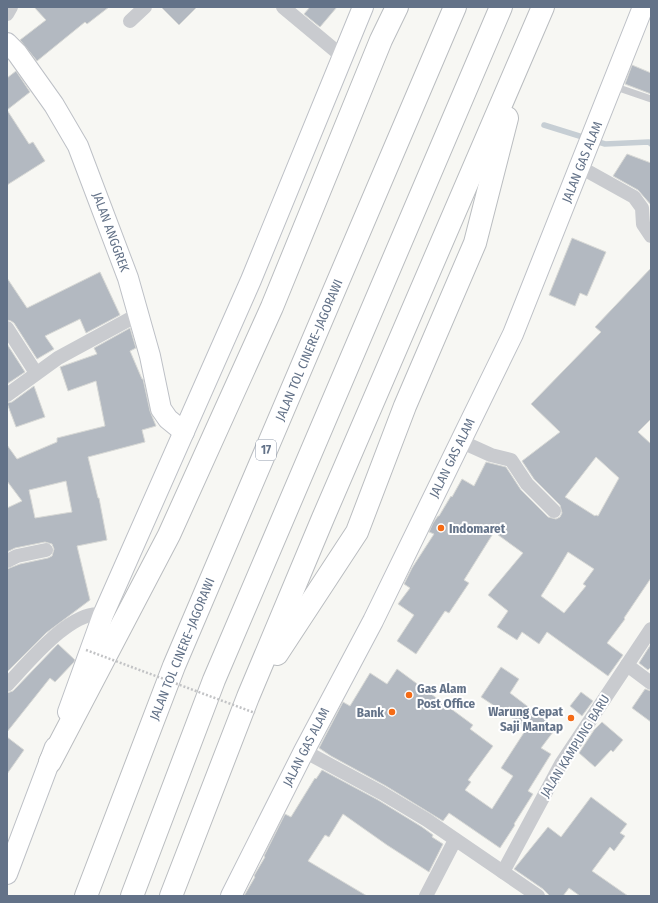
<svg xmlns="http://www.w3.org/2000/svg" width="658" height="903" font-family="'Fira Sans Condensed',sans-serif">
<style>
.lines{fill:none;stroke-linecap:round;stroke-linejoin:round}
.stream{stroke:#c6ced4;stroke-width:5.5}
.building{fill:#b3b9c1;stroke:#d8d9d6;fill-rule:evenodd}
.secondary-casing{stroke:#bdc0c6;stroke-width:22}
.highway-casing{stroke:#babdc0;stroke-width:24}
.lane{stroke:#c9cbcf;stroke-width:7}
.street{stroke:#c9cbcf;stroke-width:14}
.secondary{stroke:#fff;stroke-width:20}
.highway{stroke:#fff;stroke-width:22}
.path-bridge{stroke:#c2c3c5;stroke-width:2.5;stroke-dasharray:2 2;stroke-linecap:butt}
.poi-dot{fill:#f56b15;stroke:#fff;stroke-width:1.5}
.labels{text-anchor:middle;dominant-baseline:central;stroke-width:4;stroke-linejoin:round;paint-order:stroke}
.shield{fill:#fff;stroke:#929cac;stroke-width:1}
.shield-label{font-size:12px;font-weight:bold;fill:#637288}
.street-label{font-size:13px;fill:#637288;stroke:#fff}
.poi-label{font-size:13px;font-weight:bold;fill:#637288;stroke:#fff;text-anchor:start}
</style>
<rect width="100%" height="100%" fill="#f7f7f3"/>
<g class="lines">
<polyline class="stream" points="544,125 605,144 649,142 651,144"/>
</g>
<g class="building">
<polygon points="34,7 109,7 87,24 85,22 37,61 20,40 46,20"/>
<polygon points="161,7 197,7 179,25"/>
<polygon points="310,7 337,7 320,27 304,14"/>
<polygon points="632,65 651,73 651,94 625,84"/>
<polygon points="16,71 30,92 7,110 7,78"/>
<polygon points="7,110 29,144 33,142 45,161 7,185"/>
<polygon points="627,154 651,163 651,205 638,190 613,176"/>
<polygon points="572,238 606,252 587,296 580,293 575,306 549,295"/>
<path d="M 651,268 L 651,419 L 638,432 L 651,444 L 651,578 L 624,618 L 625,619 L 607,643 L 623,655 L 608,676 L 547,632 L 539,644 L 522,632 L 517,640 L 497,627 L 508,611 L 488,595 L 523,553 L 494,532 L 464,580 L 469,583 L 449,613 L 445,611 L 416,654 L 397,641 L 414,615 L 398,604 L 410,588 L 404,584 L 412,568 L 434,534 L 429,532 L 433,523 L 438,516 L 439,516 L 451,496 L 452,497 L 462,479 L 474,486 L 486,462 L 506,467 L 521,490 L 548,517 L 556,519 L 560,517 L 562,513 L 560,505 L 534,479 L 522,461 L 560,432 L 531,404 L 601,332 L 595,327 ZM 596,457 L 619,478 L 598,516 L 596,515 L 595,516 L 565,497 ZM 568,552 L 594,569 L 583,584 L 586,586 L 564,613 L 541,596 L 553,577 Z"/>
<polygon points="100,272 120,315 86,333 80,319 45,336 54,349 37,359 14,323 11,321 7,320 7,278 27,308"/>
<path d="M 130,328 L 136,348 L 130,351 L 142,379 L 143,379 L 150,411 L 156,426 L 142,430 L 145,442 L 88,457 L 98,498 L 99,498 L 107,540 L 77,546 L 90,600 L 46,633 L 7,672 L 7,569 L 20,564 L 48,558 L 52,556 L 54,549 L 52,544 L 45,542 L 15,548 L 7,552 L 7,508 L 22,501 L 7,481 L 7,445 L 17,459 L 57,442 L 57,438 L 105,426 L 96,381 L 68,391 L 60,367 L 97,354 L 94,348 ZM 66,481 L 72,512 L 35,518 L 29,490 Z"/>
<polygon points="7,344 25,372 7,384"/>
<polygon points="34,386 45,417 16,427 7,403 12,402"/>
<polygon points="58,644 75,660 74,662 55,682 50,678 7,732 7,693 13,691"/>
<polygon points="651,644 651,667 648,670 639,663"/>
<polygon points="501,667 519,679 510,693 556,728 541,748 551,754 528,791 533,794 514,824 515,825 500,848 449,813 443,821 386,786 331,756 319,748 343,702 350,706 370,673 387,684 397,669 473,725 470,729 493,746 468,780 471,782 465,790 492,809 513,776 501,768 525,731 513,722 514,719 481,697"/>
<polygon points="645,689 651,691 651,722 632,708"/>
<polygon points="581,692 593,701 582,716 570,706"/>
<polygon points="602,722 623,740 613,752 611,750 595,767 579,753 594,730"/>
<polygon points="7,737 24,750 7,774"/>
<polygon points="322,770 378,800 422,827 433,835 432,837 443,844 429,872 387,845 343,814 329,837 325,835 308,861 367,896 244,896 255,877 254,876 255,874 265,857 264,856 285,814 291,817 315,778 316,779"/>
<polygon points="591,797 627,824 620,833 625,836 614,851 610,847 592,871 628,896 580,896 569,888 563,896 550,896 543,889 514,869 548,827 561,837"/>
</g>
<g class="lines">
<defs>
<g id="secondary">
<polyline points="7,43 17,53 54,105 78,146 128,278 150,356 161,409 168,419 184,432"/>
<polyline points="68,712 103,615 251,280 363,7"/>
<polyline points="7,874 55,747"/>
<polyline points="231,896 304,751 373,621 513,334 643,7"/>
</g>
<g id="highway">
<polyline points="277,654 357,532 405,406 475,243 507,118"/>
<polyline points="50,762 169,535 272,307 381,40 397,7"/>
<polyline points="86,896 174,666 455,7"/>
<polyline points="132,896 214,680 501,7"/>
<polyline points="171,896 248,697 323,518 543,7"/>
</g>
</defs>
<use href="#secondary" class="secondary-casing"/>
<use href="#highway" class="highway-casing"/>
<polyline class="lane" points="613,86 651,99"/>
<g class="street">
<polyline points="283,7 343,57"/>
<polyline points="7,14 11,7"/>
<polyline points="130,21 145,7"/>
<polyline points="580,167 634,197 642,208 643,224 651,236"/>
<polyline points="7,328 36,373"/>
<polyline points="7,395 58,358 139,314"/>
<polyline points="460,441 491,455 511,460 527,484 554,511"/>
<polyline points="7,561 17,556 46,550"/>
<polyline points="627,665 651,683"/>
<path d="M 7,685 C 27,664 73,607 103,615"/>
<polyline points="304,751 382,793 427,820 503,872"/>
<polyline points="426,896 455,840"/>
<polyline points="538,896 503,872 561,764 651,629"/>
</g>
<use href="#secondary" class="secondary"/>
<use href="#highway" class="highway"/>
<polyline class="path-bridge" points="86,650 255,713"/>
</g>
<g class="poi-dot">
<circle cx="441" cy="528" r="4"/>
<circle cx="409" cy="695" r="4"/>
<circle cx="392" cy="712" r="4"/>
<circle cx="571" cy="718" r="4"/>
</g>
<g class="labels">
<rect class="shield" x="256" y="440" width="20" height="20" rx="3"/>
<g class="shield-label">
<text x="266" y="450">17</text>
</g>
<g class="street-label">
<text transform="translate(582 162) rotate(-68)">JALAN GAS ALAM</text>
<text transform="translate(111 232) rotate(70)">JALAN ANGGREK</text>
<text transform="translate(309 350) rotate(-67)">JALAN TOL CINERE–JAGORAWI</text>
<text transform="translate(452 458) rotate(-64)">JALAN GAS ALAM</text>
<text transform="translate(182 649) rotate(-68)">JALAN TOL CINERE–JAGORAWI</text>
<text transform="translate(575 746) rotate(-58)">JALAN KAMPUNG BARU</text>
<text transform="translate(306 747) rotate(-63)">JALAN GAS ALAM</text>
</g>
<g class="poi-label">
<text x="449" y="528">Indomaret</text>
<text x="417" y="688">Gas Alam<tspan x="417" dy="15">Post Office</tspan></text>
<text x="563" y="711" text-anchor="end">Warung Cepat<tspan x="563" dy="15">Saji Mantap</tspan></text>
<text x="384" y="712" text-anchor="end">Bank</text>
</g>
</g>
<rect width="658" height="903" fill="none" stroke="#637288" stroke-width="16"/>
</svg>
